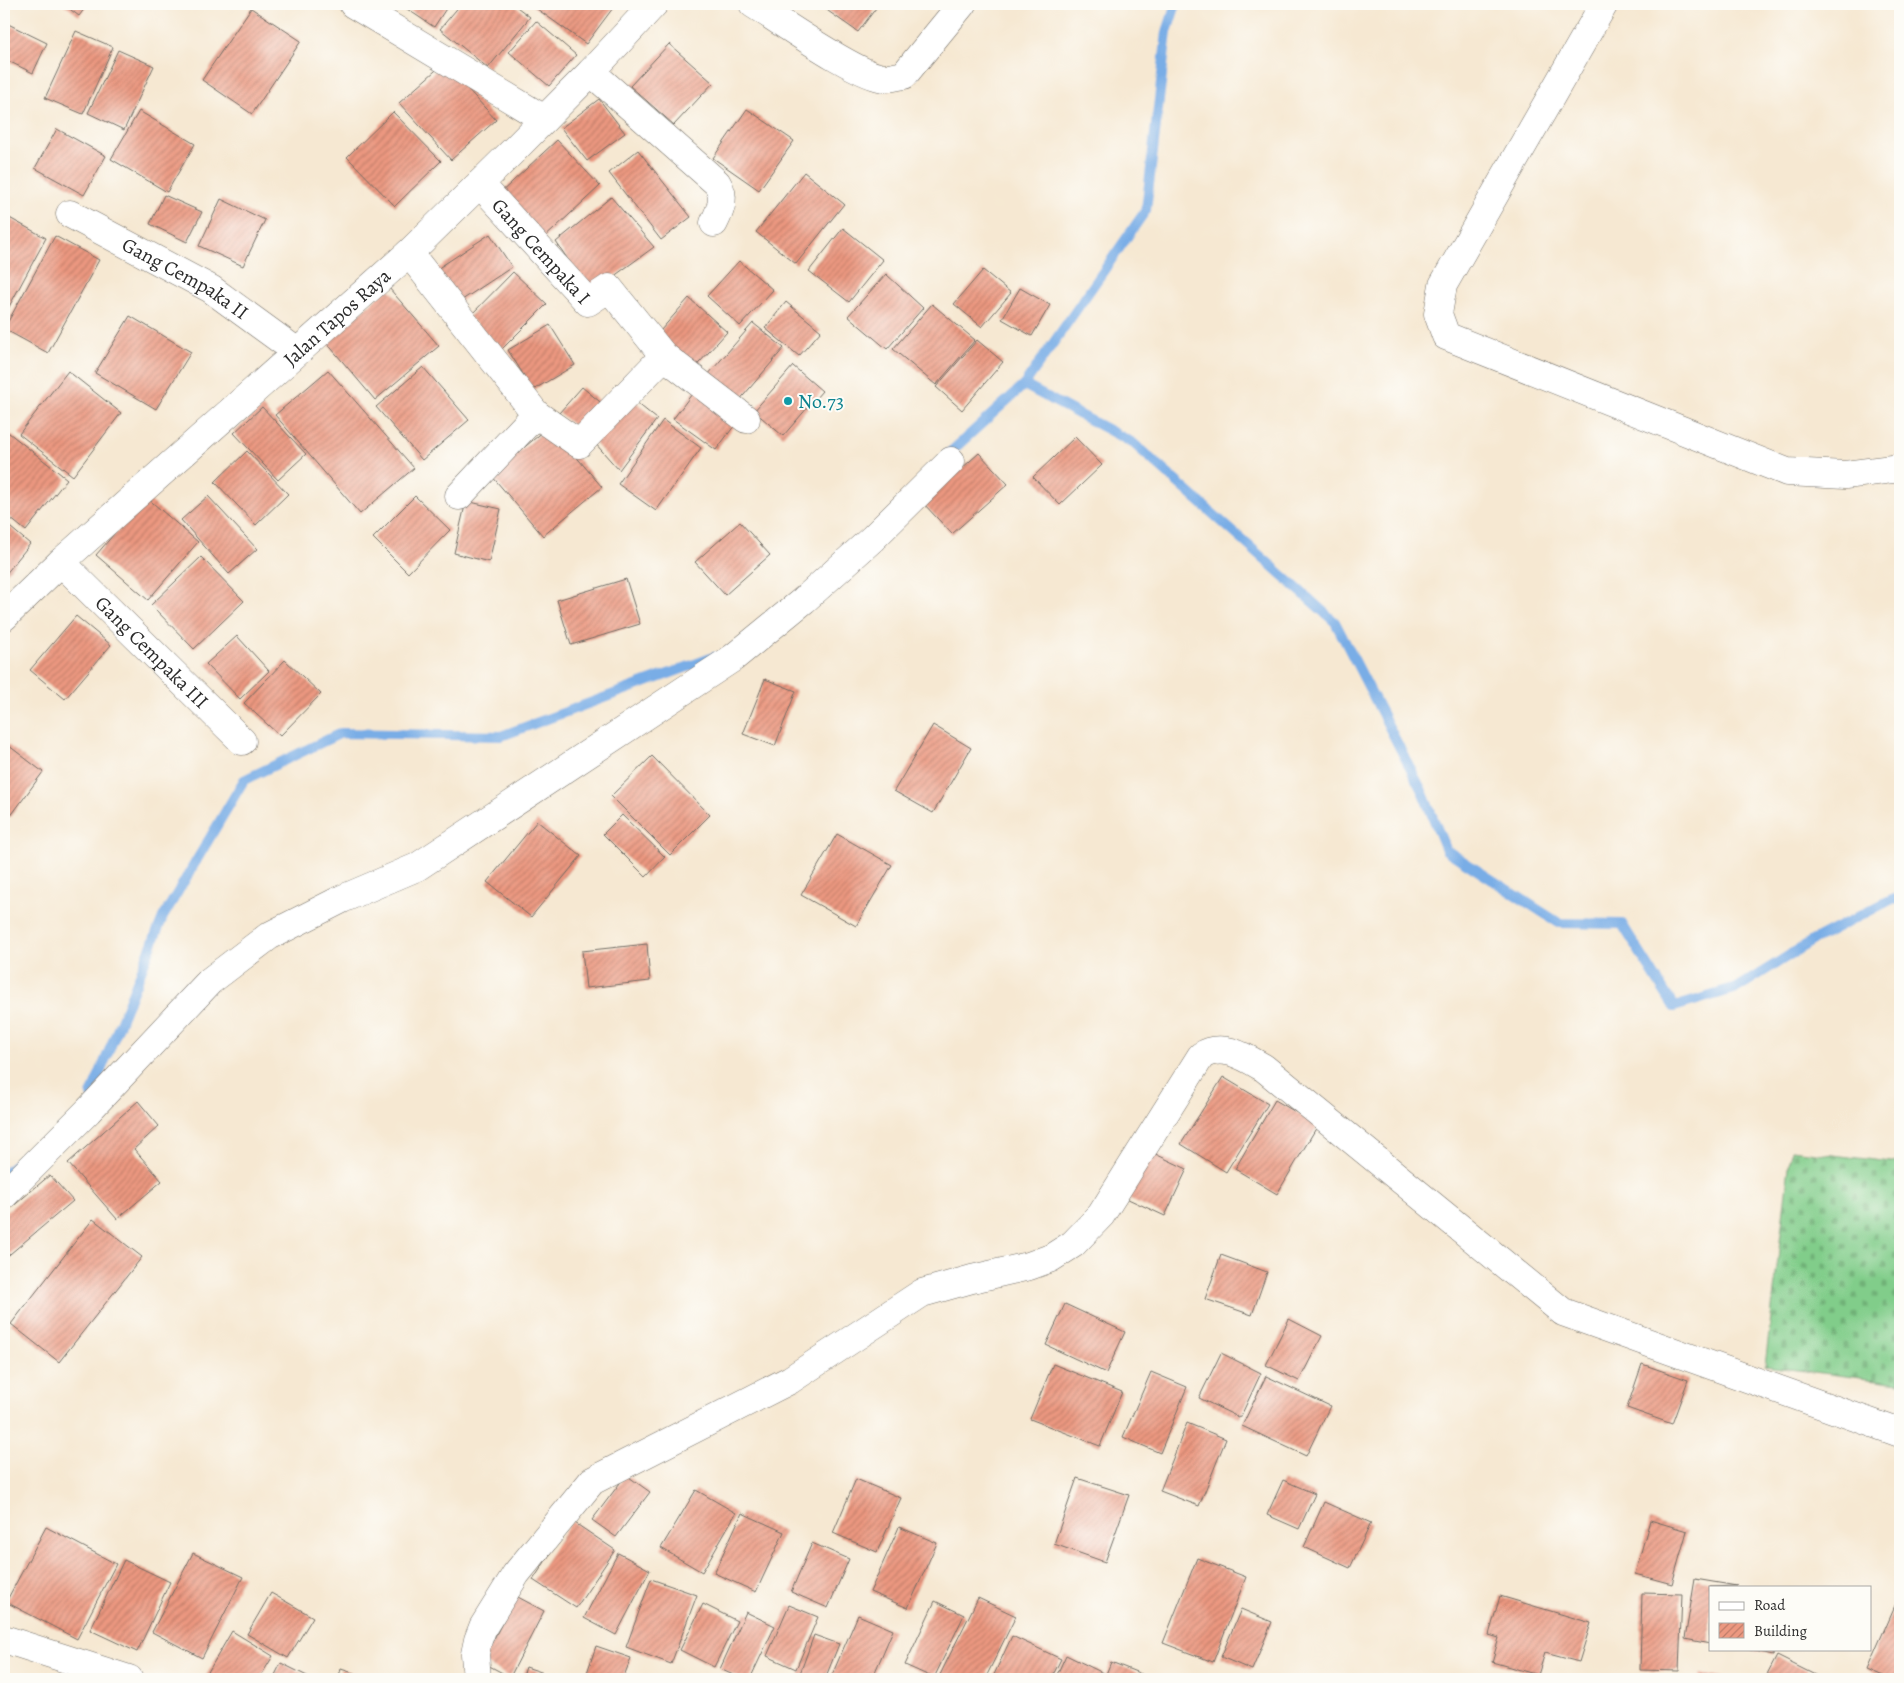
<svg xmlns="http://www.w3.org/2000/svg" width="1904" height="1683" font-family="Alegreya,serif">
<style>
.cemetery{fill:url(#cemetery-stones);stroke:#567c5a}
.lines{fill:none;stroke-linecap:round;stroke-linejoin:round}
.stream{stroke:#79ade6;stroke-width:10}
.building{fill:url(#building-hatch)}
.minor-casing{stroke:#726d65;stroke-width:29}
.major-casing{stroke:#726d65;stroke-width:29}
.minor{stroke:#fff;stroke-width:28}
.major{stroke:#fff;stroke-width:28}
.culture-dot{fill:#0f9aa8;stroke:#fdfcf7;stroke-width:2}
.labels{text-anchor:middle;dominant-baseline:central;stroke-width:4;stroke-linejoin:round;paint-order:stroke}
.street-label{font-size:20px;fill:#2b2b2b;stroke:#fdfcf7}
.culture-label{font-size:20px;fill:#0d838f;stroke:#fdfcf7;text-anchor:start}
</style>
<defs>
<pattern id="cemetery-stones" width="16" height="16" patternUnits="userSpaceOnUse" patternTransform="scale(1.25)"><rect width="16" height="16" fill="#81cd8a"/><path d="M2 7V4a2 2 0 0 1 4 0v3zM10 15v-3a2 2 0 0 1 4 0v3z" fill="#70b077"/></pattern>
<pattern id="building-hatch" width="6" height="6" patternUnits="userSpaceOnUse" patternTransform="scale(1.25)"><rect width="6" height="6" fill="#ec9880"/><path d="M-1 1l2-2M0 6l6-6M5 7l2-2" fill="none" stroke="#bf7c69"/></pattern>
</defs>
<rect width="100%" height="100%" fill="#fdfcf7"/>
<filter id="ink" filterUnits="userSpaceOnUse"><feTurbulence type="fractalNoise" baseFrequency=".02" numOctaves="2"/><feDisplacementMap in="SourceGraphic" scale="10" xChannelSelector="R" yChannelSelector="G"/><feConvolveMatrix kernelMatrix="1 2 1 2 8 2 1 2 1" color-interpolation-filters="sRGB"/></filter>
<filter id="wash" filterUnits="userSpaceOnUse"><feTurbulence type="fractalNoise" baseFrequency=".0096" numOctaves="4" result="noise"/><feDisplacementMap in="SourceGraphic" scale="20" xChannelSelector="R" yChannelSelector="G"/><feGaussianBlur stdDeviation="1.12" result="paint"/><feColorMatrix in="noise" values="0 0 0 0 0 0 0 0 0 0 0 0 0 0 0 0 0 1.4 0 .05"/><feComposite in="paint" operator="in"/></filter>
<g filter="url(#wash)">
<rect width="100%" height="100%" fill="#f6e8d2"/>
<polygon class="cemetery" points="1791,1150 1900,1163 1900,1383 1765,1366"/>
<g class="lines">
<g class="stream">
<polyline points="1024,385 1133,443 1335,622 1423,793 1446,850 1559,923 1622,924 1674,1007 1737,988 1812,941 1892,899 1900,900"/>
<polyline points="945,457 1024,385 1146,210 1167,32 1176,4"/>
<polyline points="91,1095 163,917 244,780 341,733 501,736 714,657"/>
<polyline points="4,1175 25,1155"/>
</g>
</g>
<g id="blocks">
<g class="building">
<polygon points="63,4 88,4 79,16"/>
<polygon points="402,4 449,4 434,27 401,5"/>
<polygon points="461,4 513,4 530,17 488,68 440,29"/>
<polygon points="530,4 616,4 586,44"/>
<polygon points="818,4 879,4 858,32"/>
<polygon points="251,8 301,41 252,114 202,80"/>
<polygon points="536,21 576,55 549,86 509,52"/>
<polygon points="4,22 47,43 33,73 4,59"/>
<polygon points="76,31 113,47 83,114 45,98"/>
<polygon points="669,44 713,83 674,125 630,86"/>
<polygon points="118,50 154,66 124,130 88,113"/>
<polygon points="444,63 496,120 451,160 399,103"/>
<polygon points="599,99 625,133 587,161 561,128"/>
<polygon points="747,109 794,141 759,190 713,158"/>
<polygon points="139,111 195,144 167,192 111,159"/>
<polygon points="393,112 441,161 395,206 347,157"/>
<polygon points="57,129 106,156 84,195 35,168"/>
<polygon points="557,140 600,186 540,242 497,196"/>
<polygon points="638,150 691,217 661,240 609,173"/>
<polygon points="804,172 844,204 796,264 756,232"/>
<polygon points="164,195 202,212 187,242 150,224"/>
<polygon points="611,197 654,247 591,293 556,242"/>
<polygon points="221,199 265,220 243,266 199,246"/>
<polygon points="4,215 46,238 4,316"/>
<polygon points="843,228 883,260 849,302 809,271"/>
<polygon points="490,234 512,267 456,304 434,271"/>
<polygon points="55,236 99,260 48,353 4,329"/>
<polygon points="739,261 773,290 740,326 707,296"/>
<polygon points="983,270 1011,293 982,327 954,304"/>
<polygon points="513,272 547,304 502,349 469,317"/>
<polygon points="886,274 923,308 887,349 848,316"/>
<polygon points="389,288 439,346 375,400 326,342"/>
<polygon points="1020,288 1050,305 1032,336 1002,319"/>
<polygon points="689,298 727,332 691,372 653,339"/>
<polygon points="786,302 821,331 799,356 765,328"/>
<polygon points="932,304 975,340 936,385 893,349"/>
<polygon points="130,316 191,352 156,409 95,373"/>
<polygon points="753,323 784,348 738,402 707,376"/>
<polygon points="550,325 575,365 533,390 508,350"/>
<polygon points="977,340 1003,362 962,410 936,387"/>
<polygon points="793,366 822,391 783,436 754,411"/>
<polygon points="423,367 469,420 422,460 376,407"/>
<polygon points="328,370 414,468 360,514 275,415"/>
<polygon points="68,371 121,413 73,476 19,434"/>
<polygon points="698,386 741,417 716,450 673,419"/>
<polygon points="582,387 605,406 583,434 559,413"/>
<polygon points="631,398 657,419 619,470 594,442"/>
<polygon points="262,407 306,454 278,480 234,433"/>
<polygon points="663,420 701,448 656,511 618,484"/>
<polygon points="550,426 602,487 543,536 491,475"/>
<polygon points="4,429 67,479 26,531 4,513"/>
<polygon points="1075,437 1102,465 1060,505 1033,477"/>
<polygon points="247,451 288,494 256,525 215,482"/>
<polygon points="979,453 1008,484 952,534 923,503"/>
<polygon points="208,496 257,549 229,574 181,520"/>
<polygon points="415,496 450,530 408,573 373,538"/>
<polygon points="146,497 198,542 148,600 96,555"/>
<polygon points="466,501 501,509 489,562 454,553"/>
<polygon points="4,522 30,544 5,575 4,574"/>
<polygon points="740,522 770,555 725,595 695,562"/>
<polygon points="201,557 244,601 194,649 151,605"/>
<polygon points="626,579 640,624 571,645 557,600"/>
<polygon points="76,616 111,645 65,699 30,670"/>
<polygon points="237,636 269,671 240,699 206,664"/>
<polygon points="285,660 321,694 280,736 244,703"/>
<polygon points="765,679 796,691 775,746 743,734"/>
<polygon points="933,725 971,748 933,813 894,791"/>
<polygon points="4,742 43,772 10,817 4,813"/>
<polygon points="652,756 710,815 670,855 611,796"/>
<polygon points="622,815 665,857 646,877 603,834"/>
<polygon points="537,821 581,856 531,917 487,882"/>
<polygon points="837,834 892,865 856,926 801,895"/>
<polygon points="647,944 650,981 586,988 582,951"/>
<polygon points="1223,1077 1268,1104 1226,1172 1181,1144"/>
<polygon points="1275,1100 1318,1125 1277,1194 1235,1169"/>
<polygon points="138,1101 159,1126 134,1149 162,1181 117,1219 68,1163"/>
<polygon points="1149,1151 1187,1169 1165,1216 1126,1198"/>
<polygon points="50,1175 73,1201 4,1259 4,1214"/>
<polygon points="93,1219 142,1257 59,1362 11,1324"/>
<polygon points="1221,1255 1267,1272 1252,1315 1205,1299"/>
<polygon points="1065,1304 1125,1332 1106,1373 1046,1345"/>
<polygon points="1289,1319 1322,1336 1299,1381 1266,1365"/>
<polygon points="1221,1353 1261,1373 1240,1418 1199,1398"/>
<polygon points="1053,1364 1122,1392 1100,1446 1030,1419"/>
<polygon points="1642,1364 1688,1380 1672,1424 1627,1408"/>
<polygon points="1151,1372 1187,1387 1160,1453 1123,1437"/>
<polygon points="1266,1376 1330,1406 1306,1456 1242,1426"/>
<polygon points="1187,1423 1226,1439 1199,1506 1160,1491"/>
<polygon points="626,1475 650,1492 616,1537 592,1520"/>
<polygon points="1077,1478 1129,1495 1105,1562 1054,1544"/>
<polygon points="856,1479 901,1498 877,1552 833,1533"/>
<polygon points="1283,1480 1315,1494 1299,1529 1267,1515"/>
<polygon points="696,1490 736,1513 702,1572 661,1548"/>
<polygon points="1324,1502 1371,1523 1350,1568 1304,1547"/>
<polygon points="742,1513 784,1532 756,1592 714,1573"/>
<polygon points="1650,1520 1687,1531 1672,1584 1635,1574"/>
<polygon points="572,1521 615,1550 576,1608 533,1580"/>
<polygon points="46,1527 116,1564 77,1639 6,1602"/>
<polygon points="899,1527 937,1543 908,1608 870,1592"/>
<polygon points="812,1543 849,1559 828,1608 791,1592"/>
<polygon points="193,1553 243,1577 202,1658 152,1632"/>
<polygon points="618,1553 650,1570 616,1635 584,1618"/>
<polygon points="1197,1558 1246,1577 1213,1662 1163,1643"/>
<polygon points="124,1560 170,1582 137,1652 90,1630"/>
<polygon points="651,1579 697,1595 671,1664 626,1647"/>
<polygon points="1695,1579 1737,1586 1710,1587 1710,1644 1685,1639"/>
<polygon points="271,1593 313,1617 288,1658 247,1634"/>
<polygon points="1642,1593 1682,1594 1679,1671 1640,1670"/>
<polygon points="516,1596 544,1611 510,1677 482,1662"/>
<polygon points="1500,1596 1591,1623 1579,1662 1545,1653 1538,1675 1492,1662 1499,1638 1489,1635"/>
<polygon points="978,1598 1016,1616 985,1679 938,1679"/>
<polygon points="935,1601 964,1615 934,1678 905,1665"/>
<polygon points="1897,1601 1900,1603 1900,1679 1890,1679 1867,1669"/>
<polygon points="703,1604 737,1621 714,1667 680,1650"/>
<polygon points="789,1605 818,1617 796,1669 767,1656"/>
<polygon points="1241,1609 1272,1622 1252,1670 1221,1657"/>
<polygon points="746,1612 775,1626 750,1679 742,1679 720,1669"/>
<polygon points="858,1615 893,1630 872,1679 842,1679 832,1675"/>
<polygon points="232,1631 273,1656 259,1679 204,1679"/>
<polygon points="814,1635 839,1644 825,1679 798,1679"/>
<polygon points="1012,1636 1061,1659 1051,1679 992,1679"/>
<polygon points="596,1646 631,1658 623,1679 585,1679"/>
<polygon points="1747,1649 1774,1649 1773,1655"/>
<polygon points="1066,1655 1103,1673 1100,1679 1055,1679"/>
<polygon points="1777,1656 1823,1679 1765,1679"/>
<polygon points="1111,1662 1144,1675 1143,1679 1104,1679"/>
<polygon points="281,1663 313,1679 273,1679"/>
<polygon points="526,1667 562,1679 522,1679"/>
<polygon points="341,1669 372,1679 338,1679"/>
<polygon points="1701,1673 1727,1678 1727,1679 1700,1679"/>
</g>
</g>
</g>
<g filter="url(#ink)">
<use href="#blocks" fill-opacity="0" stroke="#726d65" stroke-width="1"/>
<g class="lines">
<defs>
<g id="minor">
<polyline points="353,4 544,119"/>
<path d="M 753,4 C 779,20 859,77 885,78 C 891,78 898,76 904,75 L 962,4"/>
<polyline points="1604,4 1443,285 1438,314 1446,336 1787,472 1845,475 1900,468"/>
<path d="M 591,72 L 717,183 C 726,197 721,209 714,223"/>
<path id="s1" d="M 480,184 L 588,302 L 609,288 L 664,356 L 746,419"/>
<path id="s2" d="M 70,214 L 211,289 L 296,351"/>
<polyline points="409,253 536,414 459,496"/>
<polyline points="536,414 579,444 664,356"/>
<path id="s3" d="M 61,562 L 242,741"/>
<polyline points="4,1195 88,1111 210,981 269,936 342,899 417,867 733,658 804,600 872,539 951,461"/>
<polyline points="4,1639 129,1679"/>
<path d="M 477,1679 L 475,1654 L 478,1640 L 483,1627 L 516,1574 L 592,1481 L 790,1380 L 922,1293 L 972,1279 L 1029,1266 L 1051,1258 L 1073,1244 L 1101,1215 L 1201,1056 C 1222,1042 1245,1057 1264,1068 L 1563,1312 L 1900,1433"/>
</g>
<g id="major">
<path id="s4" d="M 4,617 L 61,562 L 409,253 L 514,150 L 591,72 L 654,4"/>
</g>
</defs>
<use href="#minor" class="minor-casing"/>
<use href="#major" class="major-casing"/>
<use href="#minor" class="minor"/>
<use href="#major" class="major"/>
</g>
</g>
<circle class="culture-dot" cx="788" cy="401" r="5"/>
<g class="labels">
<g class="street-label">
<text stroke="none"><textPath href="#s1" startOffset="91">Gang Cempaka I</textPath></text>
<text stroke="none"><textPath href="#s2" startOffset="132">Gang Cempaka II</textPath></text>
<text stroke="none"><textPath href="#s4" startOffset="448">Jalan Tapos Raya</textPath></text>
<text stroke="none"><textPath href="#s3" startOffset="128">Gang Cempaka III</textPath></text>
</g>
<g class="culture-label">
<text x="798" y="401">No.73</text>
</g>
</g>
<rect width="1904" height="1683" fill="none" stroke="#fdfcf7" stroke-width="20"/>
<rect x="1709" y="1586" width="162" height="65" fill="#fdfcf7" stroke="#a9a8a5"/>
<rect x="1719" y="1602" width="25" height="8" fill="#ffffff" stroke="#a9a8a5"/>
<text x="1754" y="1610" font-size="15" fill="#2b2b2b">Road</text>
<rect x="1719" y="1623" width="25" height="15" fill="url(#building-hatch)" stroke="#a9a8a5"/>
<text x="1754" y="1636" font-size="15" fill="#2b2b2b">Building</text>
</svg>
